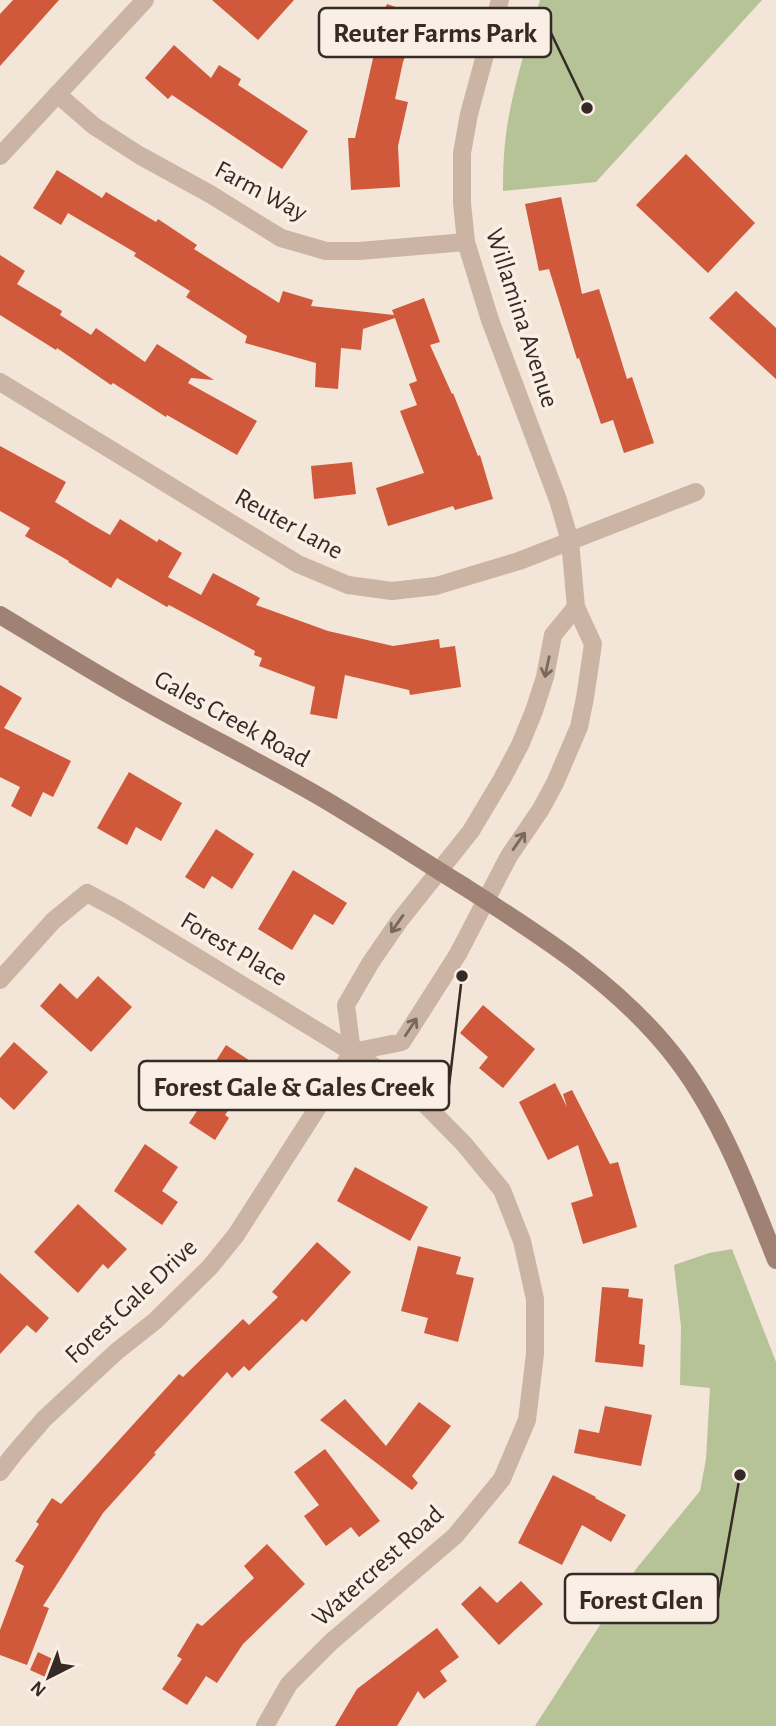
<svg xmlns="http://www.w3.org/2000/svg" width="776" height="1726" font-family="'Alegreya Sans',sans-serif">
<style>
.green{fill:#b5c397}
.building{fill:#cf593a}
.lines{fill:none;stroke-linecap:round;stroke-linejoin:round}
.minor{stroke:#cbb4a3;stroke-width:18}
.secondary{stroke:#9f8274;stroke-width:18}
.oneway{stroke:#79685e}
.labels{text-anchor:middle;dominant-baseline:central;stroke-width:7;stroke-linejoin:round;paint-order:stroke}
.street-label{font-size:26px;fill:#362a26;stroke:#faefe4}
.leader{fill:none;stroke:#362a26;stroke-width:2.5}
.callout-dot{fill:#362a26;stroke:#faefe4;stroke-width:2.5}
.callout{fill:#faefe4;stroke:#362a26;stroke-width:2.5}
.callout-label{font-size:28px;text-anchor:middle;font-weight:bold;fill:#362a26}
</style>
<rect width="100%" height="100%" fill="#f3e5d8"/>
<g class="green">
<path d="M 540,0 L 762,0 L 596,182 L 503,191 C 503,167 504,144 508,121 C 515,80 528,40 540,0 Z"/>
<polygon points="732,1249 776,1362 776,1726 535,1726 636,1569 700,1491 706,1459 710,1388 680,1385 681,1326 674,1265 709,1253"/>
</g>
<g class="building">
<polygon points="13,0 59,0 0,66 0,14"/>
<polygon points="212,0 294,0 258,40"/>
<polygon points="387,4 427,18 418,44 411,41 403,62 395,99 408,102 398,146 400,187 351,190 348,138 355,138 376,45 371,43 379,18 381,18"/>
<polygon points="174,45 211,78 219,65 241,79 238,85 308,131 282,169 172,95 168,99 145,78"/>
<polygon points="686,154 755,223 708,273 636,205"/>
<polygon points="57,170 102,198 106,192 156,222 158,219 197,245 194,249 279,303 283,291 313,300 311,306 394,315 392,310 424,298 440,342 430,345 452,394 453,393 478,456 480,455 493,499 455,510 453,506 388,526 376,488 424,473 400,411 417,405 409,384 417,381 395,318 363,329 361,350 341,348 338,389 315,387 316,363 245,343 247,336 186,297 190,291 134,256 136,253 68,213 61,225 33,208"/>
<polygon points="561,197 582,294 599,289 627,379 632,377 654,443 624,453 613,420 601,424 579,358 577,359 549,269 539,271 525,204"/>
<polygon points="0,255 25,271 17,284 62,311 60,315 91,335 96,328 145,362 157,344 214,380 191,378 188,383 257,421 237,455 167,415 166,417 113,383 111,385 57,348 56,350 0,315"/>
<polygon points="736,291 776,328 776,379 709,318"/>
<polygon points="0,446 66,482 55,502 91,524 110,535 120,519 157,542 159,539 182,553 168,577 201,595 213,573 260,598 256,605 328,631 393,646 439,639 440,648 455,646 461,687 410,695 409,690 345,675 337,719 310,714 315,687 259,666 262,658 254,655 255,651 169,605 167,607 117,578 111,588 68,562 69,561 25,536 30,528 0,511"/>
<polygon points="352,462 356,494 314,499 311,466"/>
<polygon points="0,685 22,698 4,728 71,761 53,797 43,792 31,817 11,806 20,787 0,777"/>
<polygon points="129,772 182,803 161,841 136,827 127,845 97,828"/>
<polygon points="216,829 254,854 232,889 212,876 204,889 185,877"/>
<polygon points="293,870 347,903 333,925 314,914 292,950 258,929"/>
<polygon points="98,976 132,1007 91,1052 40,1006 60,983 77,999"/>
<polygon points="483,1005 535,1049 503,1088 479,1068 488,1057 460,1033"/>
<polygon points="14,1042 48,1072 14,1110 0,1097 0,1058"/>
<polygon points="226,1045 258,1066 225,1115 229,1118 215,1140 189,1123 217,1081 207,1075"/>
<polygon points="555,1083 567,1107 563,1094 572,1090 610,1164 618,1162 637,1227 583,1244 571,1203 593,1196 578,1145 548,1160 519,1102"/>
<polygon points="145,1144 178,1167 162,1191 178,1202 162,1225 114,1191"/>
<polygon points="355,1167 428,1207 410,1241 337,1201"/>
<polygon points="78,1204 127,1249 108,1269 103,1264 78,1293 34,1252"/>
<polygon points="317,1242 351,1272 306,1322 302,1319 249,1371 244,1366 232,1378 227,1372 154,1453 156,1454 103,1513 43,1606 49,1608 27,1665 0,1655 0,1630 24,1566 15,1561 39,1524 36,1522 52,1498 61,1504 179,1374 183,1377 243,1319 249,1325 278,1297 272,1292"/>
<polygon points="418,1246 461,1257 456,1274 474,1278 458,1342 424,1333 428,1318 401,1311"/>
<polygon points="0,1273 49,1318 36,1333 27,1325 0,1354"/>
<polygon points="602,1287 629,1289 628,1297 643,1299 639,1344 645,1345 643,1367 595,1362"/>
<polygon points="345,1399 386,1446 419,1402 451,1426 412,1476 418,1483 412,1490 320,1420"/>
<polygon points="605,1406 652,1415 641,1466 574,1453 579,1429 599,1433"/>
<polygon points="325,1449 380,1521 359,1537 351,1527 326,1546 304,1516 319,1505 294,1472"/>
<polygon points="553,1475 596,1497 595,1498 626,1515 611,1542 582,1525 562,1565 518,1543"/>
<polygon points="267,1544 305,1584 243,1644 217,1683 206,1676 187,1705 162,1689 182,1659 177,1656 197,1623 202,1626 254,1578 244,1566"/>
<polygon points="521,1581 543,1604 499,1645 461,1604 480,1586 497,1603"/>
<polygon points="437,1628 459,1657 440,1671 447,1681 424,1699 418,1691 397,1726 335,1726 357,1689"/>
<polygon points="38,1652 61,1663 52,1680 30,1670"/>
</g>
<g class="lines">
<g class="minor">
<polyline points="57,94 94,126 139,155 210,194 281,238 326,251 359,251 466,242"/>
<polyline points="0,156 145,0"/>
<polyline points="0,382 298,564 348,585 392,591 436,586 519,561 696,492"/>
<polyline points="0,980 53,921 87,893 119,910 211,966 352,1052 413,1092 464,1144 502,1190 522,1241 535,1299 535,1354 527,1420 502,1479 455,1536 331,1642 289,1684 265,1726"/>
<polyline points="352,1052 402,1042 458,954 509,856 541,809 555,783 579,727 585,698 593,644 576,607 570,541 558,500 490,320 466,242 462,203 462,153 469,114 500,0"/>
<polyline points="0,1472 13,1455 44,1419 116,1352 155,1321 210,1267 236,1235 334,1082 352,1052 346,1005 371,962 400,920 471,831 502,779 520,745 534,711 545,677 553,635 576,607"/>
</g>
<path class="secondary" d="M 0,615 C 38,638 75,661 113,683 C 182,724 253,758 322,798 C 368,825 412,854 457,882 C 537,933 620,984 678,1061 C 721,1118 750,1194 776,1260"/>
</g>
<defs><path id="oneway-shaft" d="M-6 0H5M1.5-3L5.5 0L1.5 3" fill="none" stroke-width="1.6" stroke-linecap="round" stroke-linejoin="round" transform="scale(1.75)"/></defs>
<g class="oneway">
<use href="#oneway-shaft" transform="translate(547 667) rotate(102)"/>
<use href="#oneway-shaft" transform="translate(519 841) rotate(-55)"/>
<use href="#oneway-shaft" transform="translate(397 924) rotate(125)"/>
<use href="#oneway-shaft" transform="translate(411 1027) rotate(-57)"/>
</g>
<g class="labels">
<g class="street-label">
<text transform="translate(261 191) rotate(28)">Farm Way</text>
<text transform="translate(522 318) rotate(72)">Willamina Avenue</text>
<text transform="translate(289 524) rotate(29)">Reuter Lane</text>
<text transform="translate(232 719) rotate(29)">Gales Creek Road</text>
<text transform="translate(234 949) rotate(31)">Forest Place</text>
<text transform="translate(131 1301) rotate(-43)">Forest Gale Drive</text>
<text transform="translate(378 1566) rotate(-42)">Watercrest Road</text>
</g>
</g>
<path class="leader" d="M587 108L551 33M462 976L449 1086M740 1475L718 1599"/>
<g class="callout-dot">
<circle cx="587" cy="108" r="7"/>
<circle cx="462" cy="976" r="7"/>
<circle cx="740" cy="1475" r="7"/>
</g>
<g class="callout">
<rect x="319" y="8" width="232" height="49" rx="7"/>
<rect x="139" y="1061" width="310" height="49" rx="7"/>
<rect x="565" y="1574" width="153" height="49" rx="7"/>
</g>
<g class="callout-label">
<text x="435" y="42">Reuter Farms Park</text>
<text x="294" y="1096">Forest Gale &amp; Gales Creek</text>
<text x="641" y="1609">Forest Glen</text>
</g>
<g transform="translate(49 1677) rotate(222)" stroke="#faefe4" stroke-width="5" paint-order="stroke">
<path d="M0-5L12 26L0 18L-12 26Z" fill="#362a26"/>
<text y="-10" font-size="19" font-weight="bold" text-anchor="middle" fill="#362a26">N</text>
</g>
</svg>
